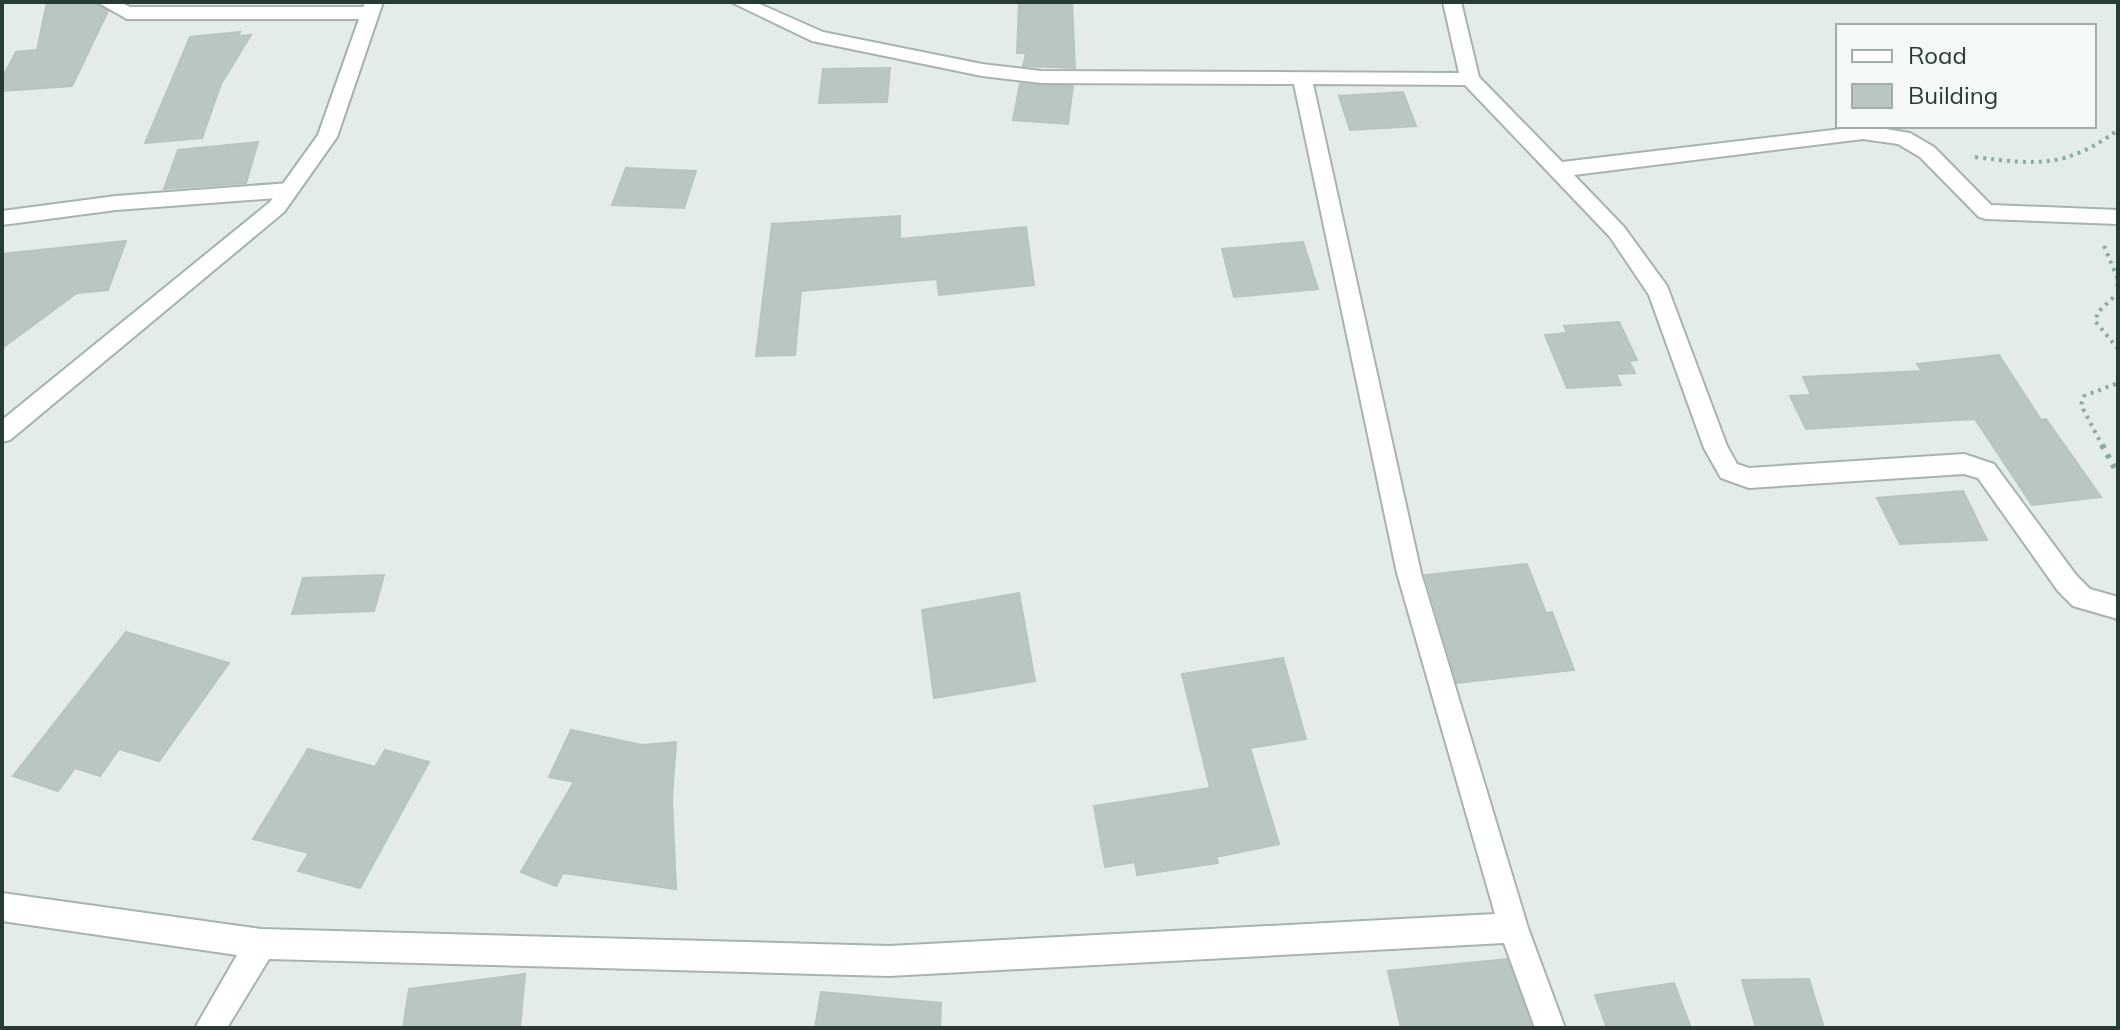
<svg xmlns="http://www.w3.org/2000/svg" width="2120" height="1030" font-family="Mulish,sans-serif">
<style>
.building{fill:#bac6c2;stroke:#b7c5c0;stroke-width:2}
.lines{fill:none;stroke-linecap:round;stroke-linejoin:round}
.street-casing{stroke:#a7b3b0;stroke-width:4}
.secondary-casing{stroke:#a1b3ad;stroke-width:4}
.path-far1{stroke:#88aba2;stroke-width:4;stroke-dasharray:3 5;stroke-linecap:butt}
.path{stroke:#88aba2;stroke-width:6;stroke-dasharray:4 7;stroke-linecap:butt}
.street{fill:#fff;fill-rule:evenodd}
.secondary{fill:#fff;fill-rule:evenodd}
</style>
<rect width="100%" height="100%" fill="#e4ece9"/>
<g class="building">
<polygon points="47,2 94,2 108,11 72,86 2,91 2,78 16,52 37,50"/>
<polygon points="1019,2 1072,2 1075,68 1023,66 1026,53 1017,53"/>
<polygon points="240,32 238,36 251,35 221,84 202,138 145,143 190,37"/>
<polygon points="890,68 887,102 819,103 823,69"/>
<polygon points="1020,84 1073,86 1068,124 1013,120"/>
<polygon points="1403,92 1416,126 1350,130 1339,96"/>
<polygon points="258,142 246,183 164,189 178,150"/>
<polygon points="626,168 696,171 684,208 612,205"/>
<polygon points="900,216 900,239 1026,227 1034,285 939,295 937,279 801,291 795,355 756,356 772,224"/>
<polygon points="126,241 108,290 77,293 2,348 2,254"/>
<polygon points="1303,242 1318,289 1234,297 1222,249"/>
<polygon points="1619,322 1637,360 1629,361 1635,373 1616,374 1621,385 1567,388 1545,335 1567,333 1564,326"/>
<polygon points="1999,355 2041,420 2046,419 2101,497 2032,505 1975,419 1806,429 1790,396 1811,395 1803,377 1922,371 1917,364"/>
<polygon points="1963,491 1987,540 1900,544 1877,498"/>
<polygon points="1527,564 1546,613 1552,612 1574,670 1457,683 1425,575"/>
<polygon points="384,575 374,611 292,614 303,578"/>
<polygon points="1019,593 1035,681 934,698 922,610"/>
<polygon points="126,632 229,663 159,761 119,749 100,776 75,768 58,791 13,776"/>
<polygon points="1283,658 1306,739 1250,748 1279,844 1216,857 1218,863 1137,875 1135,862 1105,867 1094,806 1210,788 1182,674"/>
<polygon points="571,730 642,745 676,742 672,798 676,889 563,873 556,886 521,872 574,782 549,777"/>
<polygon points="308,749 375,767 385,750 429,762 360,888 298,871 309,853 253,839"/>
<polygon points="1507,959 1532,1028 1401,1028 1388,971"/>
<polygon points="525,974 520,1028 403,1028 409,989"/>
<polygon points="1809,979 1824,1028 1756,1028 1742,980"/>
<polygon points="1674,983 1691,1028 1607,1028 1595,995"/>
<polygon points="821,992 941,1003 940,1028 815,1028"/>
</g>
<g class="lines">
<defs>
<g id="street">
<polygon points="97,2 120,2 130,7 369,7 378,13 369,19 127,19"/>
<polygon points="731,2 755,2 823,32 982,64 1041,71 1459,73 1443,2 1461,2 1479,77 1562,162 1867,126 1910,133 1934,147 1991,205 2118,210 2118,224 1986,219 1979,217 1920,157 1898,144 1863,139 1574,175 1624,227 1667,286 1727,446 1737,464 1749,468 1964,454 1994,464 2076,575 2090,589 2118,597 2118,619 2073,606 2058,591 1978,478 1964,474 1749,488 1721,478 1704,448 1649,295 1610,237 1465,85 1313,84 1421,573 1528,928 1565,1028 1535,1028 1504,943 889,976 269,959 227,1028 195,1028 237,955 2,921 2,893 261,929 889,946 1495,914 1397,573 1294,84 1041,83 982,76 812,41"/>
<polygon points="289,183 299,190 289,197 116,210 2,225 2,211 116,196"/>
</g>
<polygon id="secondary" points="365,2 383,2 337,137 284,212 10,440 2,442 2,420 270,202 318,135"/>
</defs>
<use href="#street" class="street-casing"/>
<use href="#secondary" class="secondary-casing"/>
<g class="path-far1">
<path d="M 1975,157 C 2037,165 2066,168 2118,130"/>
<polyline points="2104,246 2117,277 2118,293 2098,312 2095,321 2118,349"/>
<polyline points="2103,447 2081,405 2084,396 2118,383"/>
</g>
<polyline class="path" points="2102,445 2118,474"/>
<use href="#street" class="street"/>
<use href="#secondary" class="secondary"/>
</g>
<rect width="2120" height="1030" fill="none" stroke="#263b36" stroke-width="8"/>
<rect x="1836" y="24" width="260" height="104" fill="#f4f9f7" stroke="#a2adaa" stroke-width="2"/>
<rect x="1852" y="50" width="40" height="12" fill="#ffffff" stroke="#a2adaa" stroke-width="2"/>
<text x="1908" y="64" font-size="24" fill="#263b36">Road</text>
<rect x="1852" y="84" width="40" height="24" fill="#bac6c2" stroke="#a2adaa" stroke-width="2"/>
<text x="1908" y="104" font-size="24" fill="#263b36">Building</text>
</svg>
